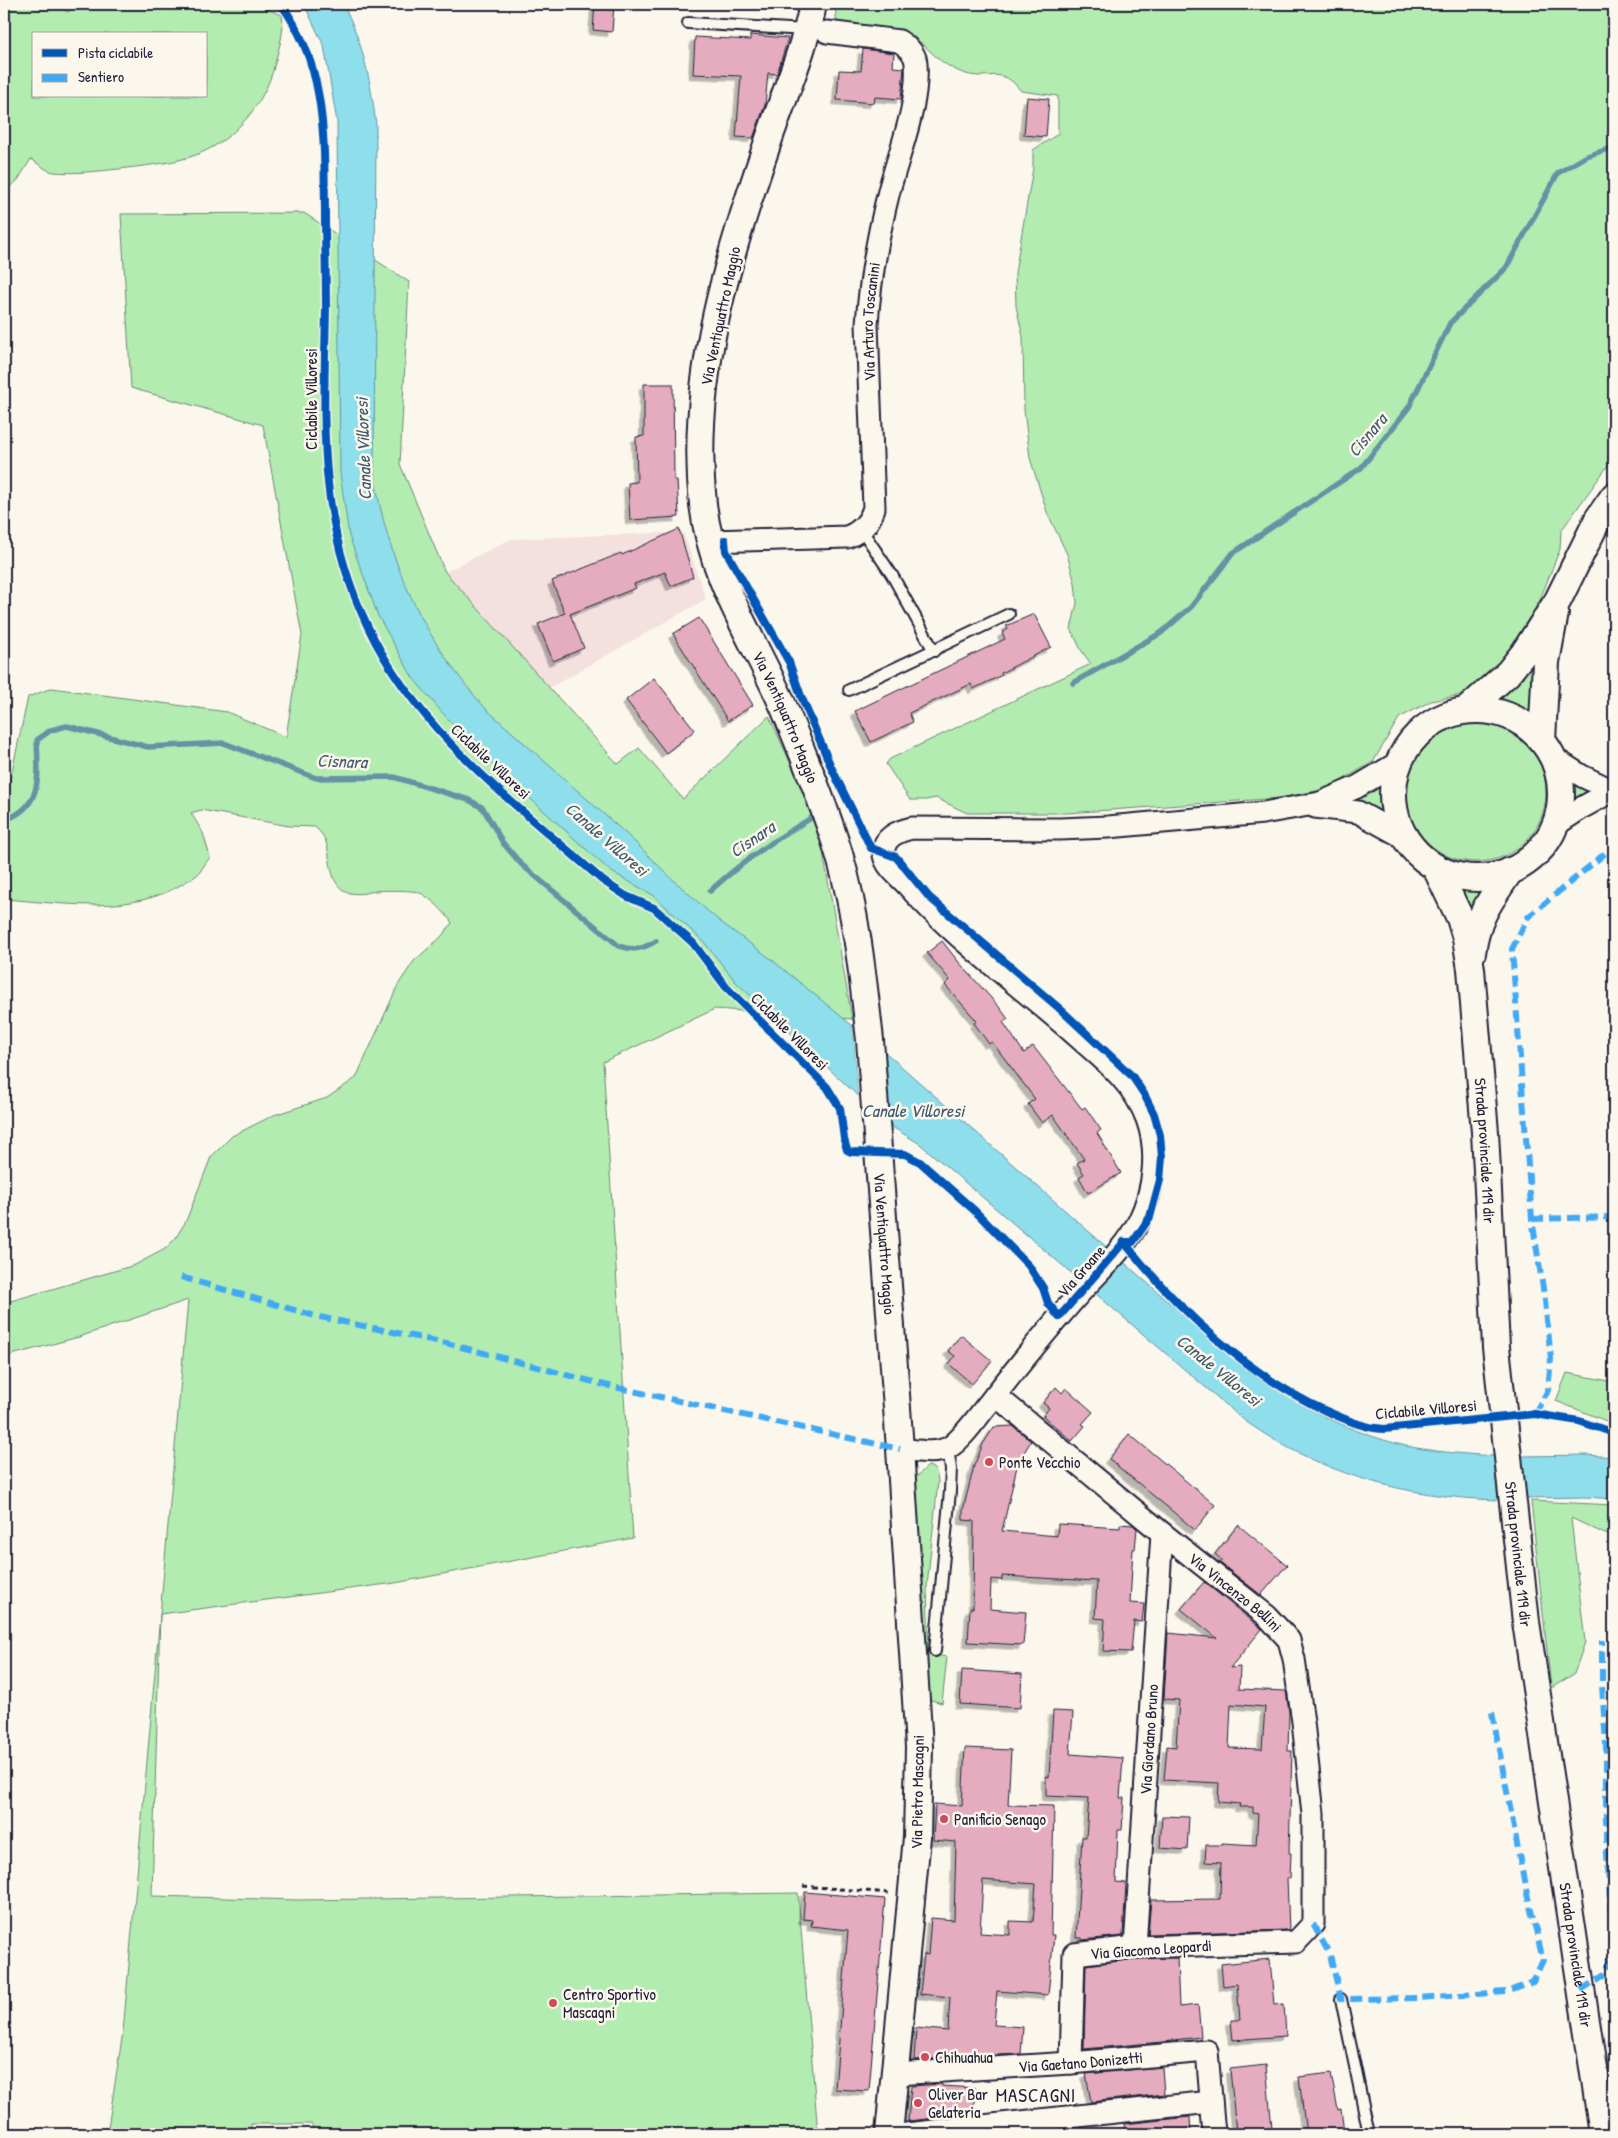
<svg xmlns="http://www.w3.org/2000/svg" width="1618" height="2138" font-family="'Patrick Hand',sans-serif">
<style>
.built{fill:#f4e0de}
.green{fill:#b3ecb0;stroke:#6a8776;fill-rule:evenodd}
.water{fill:#8edeeb;stroke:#6393a5}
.pier{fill:#fbf7ec}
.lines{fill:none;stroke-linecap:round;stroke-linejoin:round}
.stream{stroke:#6393a5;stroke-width:5.5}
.building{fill:#e4acbe;stroke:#22223b;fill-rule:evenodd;filter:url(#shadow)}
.service-casing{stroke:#22223b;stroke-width:14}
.minor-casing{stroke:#22223b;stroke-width:25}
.tertiary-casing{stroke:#22223b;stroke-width:30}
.path{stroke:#22223b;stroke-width:3;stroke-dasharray:5 4;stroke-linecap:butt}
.service{stroke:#fbf7ec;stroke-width:10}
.minor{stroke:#fbf7ec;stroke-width:21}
.tertiary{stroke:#fbf7ec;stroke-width:26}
.quiet{stroke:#3fa9f5;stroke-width:6;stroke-dasharray:12 6;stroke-linecap:butt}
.cycleway-casing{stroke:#fbf7ec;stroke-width:11}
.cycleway{stroke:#0057b8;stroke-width:8}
.poi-dot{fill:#d1495b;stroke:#fbf7ec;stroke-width:2}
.labels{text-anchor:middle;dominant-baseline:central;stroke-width:5;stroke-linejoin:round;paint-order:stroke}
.street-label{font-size:16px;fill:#22223b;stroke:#fbf7ec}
.poi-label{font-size:16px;fill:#22223b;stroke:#fbf7ec;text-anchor:start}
.water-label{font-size:18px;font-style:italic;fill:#425a70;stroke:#fbf7ec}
.quarter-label{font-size:19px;letter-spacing:1px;fill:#22223b;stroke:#fbf7ec}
</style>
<defs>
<filter id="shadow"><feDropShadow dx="-4.5" dy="4.5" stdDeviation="0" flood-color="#0004"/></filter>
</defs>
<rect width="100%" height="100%" fill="#fbf7ec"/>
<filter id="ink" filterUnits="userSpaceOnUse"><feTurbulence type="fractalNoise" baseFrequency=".02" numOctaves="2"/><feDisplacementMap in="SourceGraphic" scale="10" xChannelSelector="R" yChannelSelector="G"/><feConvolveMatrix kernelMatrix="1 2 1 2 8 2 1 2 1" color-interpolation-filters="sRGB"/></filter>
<g filter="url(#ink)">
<polygon class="built" points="683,532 706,599 549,688 445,572 511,539"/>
<g class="green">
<path d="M 4,4 L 63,4 L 63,10 L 69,12 L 71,4 L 254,4 L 282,15 C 285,31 279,47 275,63 C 265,105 232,144 190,157 C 167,164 142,166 119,169 C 100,171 73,174 54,172 C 46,171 38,163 31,159 L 18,180 L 4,192 ZM 34,34 L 206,34 L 206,96 L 34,96 Z"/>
<path d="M 835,4 L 1614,4 L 1614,457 L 1561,531 L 1560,549 L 1539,602 L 1497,669 L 1466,694 L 1431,701 L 1399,718 L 1373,762 L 1327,789 L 1280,798 L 1067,813 L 967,813 L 936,798 L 926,800 L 910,800 L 886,764 L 890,759 L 1091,664 L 1081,650 L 1071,629 L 1077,603 L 1075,583 L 1067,554 L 1047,512 L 1030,458 L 1024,410 L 1023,337 L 1016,306 L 1015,273 L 1033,168 L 1033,150 L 1058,134 L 1058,96 L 1021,91 C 1001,65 992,81 966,74 C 953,70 941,62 931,52 C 926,48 922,42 916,40 C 892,29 863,30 837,27 Z"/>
<path d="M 304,213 L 409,282 L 400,464 L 445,572 L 618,764 L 639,748 L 683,799 L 769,716 L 818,823 L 852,1019 L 715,1009 L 603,1062 L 633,1538 L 395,1583 L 160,1614 L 152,1896 L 298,1900 L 798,1893 L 818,2134 L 313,2134 L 312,2124 L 251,2124 L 251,2134 L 107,2134 L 123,2032 L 188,1300 L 79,1337 L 4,1357 L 4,1303 L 135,1265 L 165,1249 L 175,1239 L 186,1221 L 211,1157 L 232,1136 L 274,1115 L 327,1098 L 356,1078 L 398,985 L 414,961 L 441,937 L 452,923 C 446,913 429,896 418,892 C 410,890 384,890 375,891 C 366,893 354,896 345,891 C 329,883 331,857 326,842 C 324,836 320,832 315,827 L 289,826 L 201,810 L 191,813 L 203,833 L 210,857 C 206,862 203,868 199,873 C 196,877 188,880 184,883 C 132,916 61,903 4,899 L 4,792 L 8,790 L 28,697 L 52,688 L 227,712 L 286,737 L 302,635 L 263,425 L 131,388 L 121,214 Z"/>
<polygon points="1534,656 1532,714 1517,705 1495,698"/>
<circle cx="1476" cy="792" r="70"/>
<polygon points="1570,777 1594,789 1572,803"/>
<polygon points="1381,782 1384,816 1355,803 1351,800"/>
<polygon points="1458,885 1487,886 1474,927"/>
<polygon points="1567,1373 1614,1382 1614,1424 1556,1401"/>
<path d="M 928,1466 C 937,1468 937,1475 938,1482 L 927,1586 L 929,1650 L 936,1655 L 947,1657 L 942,1703 L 931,1700 L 928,1695 L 914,1483 L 917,1476 Z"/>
<polygon points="1531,1501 1614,1505 1614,1535 1605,1534 1571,1518 1585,1642 1574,1674 1551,1688"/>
</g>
<g class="water">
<path d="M 304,4 L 343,4 C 363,42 371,82 376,125 L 374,471 C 386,561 425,641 486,709 L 633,840 L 669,876 L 718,920 L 771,959 L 853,1026 L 858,1096 L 736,982 L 703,941 L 653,895 L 610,871 L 468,742 L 440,710 L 413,678 L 378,616 L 349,536 L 340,473 L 337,122 L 324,46 Z"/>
<path d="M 885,1052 L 1244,1368 C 1293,1403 1347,1432 1406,1446 C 1435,1452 1465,1454 1494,1456 L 1498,1500 C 1405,1497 1322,1475 1245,1421 L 920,1144 L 889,1125 Z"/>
<polygon points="1587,1455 1614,1457 1614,1499 1586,1497 1525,1498 1521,1456"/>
</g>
<polygon class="pier" points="853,1026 856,1028 860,1097 858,1096"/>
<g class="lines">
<g class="stream">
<polyline points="1073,683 1161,633 1191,607 1233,553 1361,468 1409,407 1450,323 1506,268 1558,173 1587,156 1614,147"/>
<path d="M 4,820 C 44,807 38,774 37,740 L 51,730 L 67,726 L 148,747 L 224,743 L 316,778 L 394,777 L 469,800 L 483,808 L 503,843 L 522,865 L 619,946 C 634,951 643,949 656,941"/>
<path d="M 710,891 C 744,860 774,840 813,817"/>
</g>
</g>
<g class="building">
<polygon points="595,4 614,4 612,32 593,30"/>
<polygon points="750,35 788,38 777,74 768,73 765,105 753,138 736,137 741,76 693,74 695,37 750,40"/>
<polygon points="863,49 894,53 893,67 904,68 901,99 875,97 874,103 837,100 839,70 861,71"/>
<polygon points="1027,97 1049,99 1046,137 1024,135"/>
<polygon points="644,384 673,384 674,480 677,480 679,517 630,520 628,483 637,482 636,437 644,436"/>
<polygon points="679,529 693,577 671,586 665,572 634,584 636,588 570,614 584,648 553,661 538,624 565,613 552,581 621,553 622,555"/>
<polygon points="1034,614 1051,647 1001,673 1002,675 973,689 971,684 909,713 913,722 871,742 855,711 1005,639 1002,633 1008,629 1006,626"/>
<polygon points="699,618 753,705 728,721 673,634"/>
<polygon points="654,678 695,730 666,753 626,700"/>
<polygon points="942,941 957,960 1000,1008 1008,1019 1003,1022 1024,1053 1033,1046 1082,1109 1085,1107 1101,1130 1097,1133 1121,1173 1088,1193 1079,1177 1084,1174 1077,1163 1084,1159 1053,1115 1042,1123 1028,1104 1035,1099 992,1042 989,1044 974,1023 977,1021 945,985 950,980 927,953"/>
<polygon points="961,1335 992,1361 972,1384 949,1364 955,1356 948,1351"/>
<polygon points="1056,1387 1062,1393 1066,1388 1093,1412 1082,1424 1085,1426 1072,1441 1043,1416 1049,1408 1043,1403"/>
<polygon points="1013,1426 1031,1441 1018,1462 1002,1531 1057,1536 1058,1524 1120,1528 1120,1524 1133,1525 1137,1529 1135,1549 1133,1549 1130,1603 1144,1604 1142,1622 1134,1621 1131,1652 1103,1651 1105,1619 1095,1618 1097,1581 1002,1576 1002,1580 991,1579 990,1609 1026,1612 1023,1645 968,1642 970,1608 973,1608 974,1521 963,1520 963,1510 974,1466 983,1444 994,1427"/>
<polygon points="1129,1434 1215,1505 1195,1530 1109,1459"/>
<polygon points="1238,1525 1287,1565 1261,1595 1220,1563 1222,1560 1215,1554"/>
<path d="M 1204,1582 L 1262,1629 L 1230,1668 L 1240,1667 L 1239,1689 L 1286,1691 L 1289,1712 L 1288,1751 L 1292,1751 L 1289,1853 L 1291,1853 L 1290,1878 L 1287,1878 L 1289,1930 L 1148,1934 L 1151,1900 L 1220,1899 L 1221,1863 L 1205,1862 L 1206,1845 L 1222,1845 L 1222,1843 L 1256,1845 L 1258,1814 L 1253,1813 L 1253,1807 L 1239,1807 L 1240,1804 L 1218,1802 L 1219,1783 L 1164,1780 L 1167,1746 L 1176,1747 L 1179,1700 L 1164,1699 L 1168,1633 L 1217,1638 L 1181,1609 ZM 1231,1704 L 1265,1707 L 1262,1749 L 1229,1748 Z"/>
<polygon points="962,1670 1022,1674 1020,1708 960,1704"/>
<polygon points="1053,1711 1073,1712 1070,1754 1123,1758 1120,1798 1124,1798 1122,1830 1118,1830 1116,1882 1126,1883 1123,1936 1082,1940 1082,1938 1076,1938 1082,1837 1086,1837 1089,1798 1046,1796 1046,1776 1049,1777"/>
<path d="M 965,1748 L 1011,1750 L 1008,1805 L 1054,1806 L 1051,1935 L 1054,1935 L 1048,1995 L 997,1991 L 994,2025 L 1023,2027 L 1021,2054 L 997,2055 L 945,2053 L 945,2058 L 914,2060 L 916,2028 L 948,2031 L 950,1997 L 920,1994 L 924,1954 L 928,1955 L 931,1918 L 954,1920 L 956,1842 L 933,1840 L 935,1804 L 962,1806 ZM 983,1880 L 1036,1884 L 1033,1922 L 1010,1921 L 1010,1935 L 980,1933 Z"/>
<polygon points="1162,1816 1189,1817 1187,1850 1160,1848"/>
<polygon points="805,1892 885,1899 869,2091 835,2089 848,1930 811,1926 812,1920 803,1919"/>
<polygon points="1177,1958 1179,2007 1198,2005 1201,2037 1173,2040 1173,2041 1084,2049 1086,1965 1136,1959"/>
<polygon points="1270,1959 1274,2005 1284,2004 1286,2036 1233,2040 1231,2020 1240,2020 1237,1984 1223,1986 1221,1964"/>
<polygon points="1266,2065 1272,2129 1236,2132 1230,2069"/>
<polygon points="1162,2067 1164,2094 1091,2102 1086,2074"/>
<polygon points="1331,2073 1338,2110 1341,2109 1344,2133 1306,2134 1299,2077"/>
<polygon points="942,2084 942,2086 975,2088 973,2114 908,2121 911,2086"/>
<polygon points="1190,2117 1191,2134 1125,2134 1124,2124"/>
</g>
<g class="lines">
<defs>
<g id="service">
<polyline points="688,23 806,30"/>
<polyline points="861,529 892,575 934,651"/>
<polyline points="849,690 1009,614"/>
<polyline points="935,1651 950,1491 951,1469 948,1448"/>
<polyline points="1341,1999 1369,2134"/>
</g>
<g id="minor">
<path id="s1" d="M 710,541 L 847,537 C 861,532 870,522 874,508 L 867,324 C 870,279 878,235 889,191 C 899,152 919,105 916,64 C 916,53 907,46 899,41 L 827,32"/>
<polyline points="1552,757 1582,776 1611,790"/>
<polyline points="1315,807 1358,812 1405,838"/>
<polyline points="1554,826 1583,807 1614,790"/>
<path id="s2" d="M 995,1395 L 1162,1533 L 1267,1616 L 1289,1640 L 1294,1659 L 1303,1722 L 1313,1814 L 1313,1924 L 1296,1942 L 1135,1947 L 1074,1954 L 1071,2063"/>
<path d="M 900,1449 C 914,1450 934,1455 948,1448 C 962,1440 978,1416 989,1403 C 1018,1366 1047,1330 1078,1295 C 1098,1272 1125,1249 1139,1221 C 1154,1190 1159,1152 1147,1119 C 1133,1081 1100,1057 1071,1031 C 1017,983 956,940 908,886 C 900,877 886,867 884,855 C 881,838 898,831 912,828 L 1060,829 L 1108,827 L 1263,813 L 1320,803 L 1357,787 L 1399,762"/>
<path id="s3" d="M 1135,1947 L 1162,1533"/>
<path id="s4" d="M 895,2074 L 1071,2063 L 1207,2051 L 1214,2134"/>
<polyline points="906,2134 1211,2102"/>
</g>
<g id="tertiary">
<path id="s5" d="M 813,4 C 806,44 785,93 771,133 C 730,252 689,376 703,504 C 712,582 755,640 785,710 C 805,759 825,807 840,857 C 857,917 863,979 870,1040 L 900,1449 L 919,1747 L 917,1837 L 889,2134"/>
<polyline points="1467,710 1508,673 1524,653 1558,600 1598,519 1614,496"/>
<circle cx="1477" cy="794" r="84"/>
<polyline points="1542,741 1546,662 1555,613"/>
<path id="s6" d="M 1436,868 L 1460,918 L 1466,938 L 1471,969 L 1485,1132 L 1496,1347 L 1526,1622 L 1603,2134"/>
<path d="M 1472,953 C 1477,916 1490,901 1510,871"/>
</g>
</defs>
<use href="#service" class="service-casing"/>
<use href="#minor" class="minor-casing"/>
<use href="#tertiary" class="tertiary-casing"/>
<polyline class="path" points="803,1886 889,1893"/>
<use href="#service" class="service"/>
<use href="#minor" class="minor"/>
<use href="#tertiary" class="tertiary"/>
<g class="quiet">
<polyline points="1532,1219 1614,1217"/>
<polyline points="181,1277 315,1316 446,1343 605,1385 900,1449"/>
<polyline points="1535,1414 1548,1390 1551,1359 1545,1301 1532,1219 1512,949 1528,917 1614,846"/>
<polyline points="1313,1924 1330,1955 1341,1999 1417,1998 1507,1992 1533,1982 1543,1960 1524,1881 1491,1707"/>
<polyline points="1581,1990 1606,1974 1609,1967 1613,1941 1606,1840 1606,1744 1602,1685 1602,1640"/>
</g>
<defs>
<g id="cycleway">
<path d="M 281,4 C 327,66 324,138 325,213 C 325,244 326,275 326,307 C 324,422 316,519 368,627 C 418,733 516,804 602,880 L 626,896 L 654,908 L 693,943 L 726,987 L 827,1087 L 840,1108 L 844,1139 L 847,1150 L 851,1152 L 905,1154 L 920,1162 L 975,1211 L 1029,1266 L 1043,1288 L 1048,1303 L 1059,1317 L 1124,1242"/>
<polyline points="725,540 726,551 789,662 801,696 832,769 871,848 896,857 929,897 1059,1008 1116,1061 1132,1076 1144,1094 1154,1114 1160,1135 1162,1157 1160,1180 1150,1217 1133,1242 1124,1242"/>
<path d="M 1124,1242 C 1177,1309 1248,1375 1326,1411 C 1345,1419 1363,1428 1384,1429 L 1535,1414 L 1579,1421 L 1614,1433"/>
</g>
</defs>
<use href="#cycleway" class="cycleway-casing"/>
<use href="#cycleway" class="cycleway"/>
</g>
</g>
<g class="poi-dot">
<circle cx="989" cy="1462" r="5"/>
<circle cx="944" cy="1819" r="5"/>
<circle cx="553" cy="2003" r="5"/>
<circle cx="925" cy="2057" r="5"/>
<circle cx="918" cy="2103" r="5"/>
</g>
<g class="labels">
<g class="street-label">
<text transform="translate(720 316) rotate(-78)">Via Ventiquattro Maggio</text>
<text stroke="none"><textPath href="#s1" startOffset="365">Via Arturo Toscanini</textPath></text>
<text transform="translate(311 399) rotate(-90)">Ciclabile Villoresi</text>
<text stroke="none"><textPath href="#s5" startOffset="746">Via Ventiquattro Maggio</textPath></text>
<text transform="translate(491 761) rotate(43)">Ciclabile Villoresi</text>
<text transform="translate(790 1031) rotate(45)">Ciclabile Villoresi</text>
<text stroke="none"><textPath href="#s6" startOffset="290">Strada provinciale 119 dir</textPath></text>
<text stroke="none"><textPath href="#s5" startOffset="1286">Via Ventiquattro Maggio</textPath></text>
<text transform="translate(1081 1271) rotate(-49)">Via Groane</text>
<text transform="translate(1426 1409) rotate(-5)">Ciclabile Villoresi</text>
<text stroke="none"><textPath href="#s6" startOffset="695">Strada provinciale 119 dir</textPath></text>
<text stroke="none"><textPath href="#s2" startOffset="311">Via Vincenzo Bellini</textPath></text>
<text stroke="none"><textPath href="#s3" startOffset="208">Via Giordano Bruno</textPath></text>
<text transform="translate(917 1792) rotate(-89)">Via Pietro Mascagni</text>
<text transform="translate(1151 1949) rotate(-4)">Via Giacomo Leopardi</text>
<text stroke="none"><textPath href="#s6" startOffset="1100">Strada provinciale 119 dir</textPath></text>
<text stroke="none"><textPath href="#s4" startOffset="186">Via Gaetano Donizetti</textPath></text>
</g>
<g class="poi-label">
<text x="999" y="1462">Ponte Vecchio</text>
<text x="954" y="1819">Panificio Senago</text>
<text x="563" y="1994">Centro Sportivo<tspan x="563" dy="18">Mascagni</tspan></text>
<text x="935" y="2057">Chihuahua</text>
<text x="928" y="2094">Oliver Bar<tspan x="928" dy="18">Gelateria</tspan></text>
</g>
<g class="water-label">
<text transform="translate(1367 435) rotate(-50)">Cisnara</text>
<text transform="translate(363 449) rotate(-92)">Canale Villoresi</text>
<text transform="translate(342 761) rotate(2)">Cisnara</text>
<text transform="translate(607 839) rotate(41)">Canale Villoresi</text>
<text transform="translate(752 839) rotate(-34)">Cisnara</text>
<text x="913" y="1110">Canale Villoresi</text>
<text transform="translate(1219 1370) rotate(39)">Canale Villoresi</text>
</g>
<g class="quarter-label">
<text x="1036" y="2095">MASCAGNI</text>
</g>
</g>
<rect width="1618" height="2138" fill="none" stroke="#fbf7ec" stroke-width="20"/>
<rect x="10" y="10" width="1598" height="2118" fill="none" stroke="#22223b" stroke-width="2" filter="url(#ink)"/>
<rect x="32" y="32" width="175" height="65" fill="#fbf7ec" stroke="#a4a2a5"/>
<rect x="42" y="49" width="25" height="8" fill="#0057b8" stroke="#a4a2a5"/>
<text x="78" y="58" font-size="15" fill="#22223b">Pista ciclabile</text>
<rect x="42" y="74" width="25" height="8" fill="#3fa9f5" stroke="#a4a2a5"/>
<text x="78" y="82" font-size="15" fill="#22223b">Sentiero</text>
</svg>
